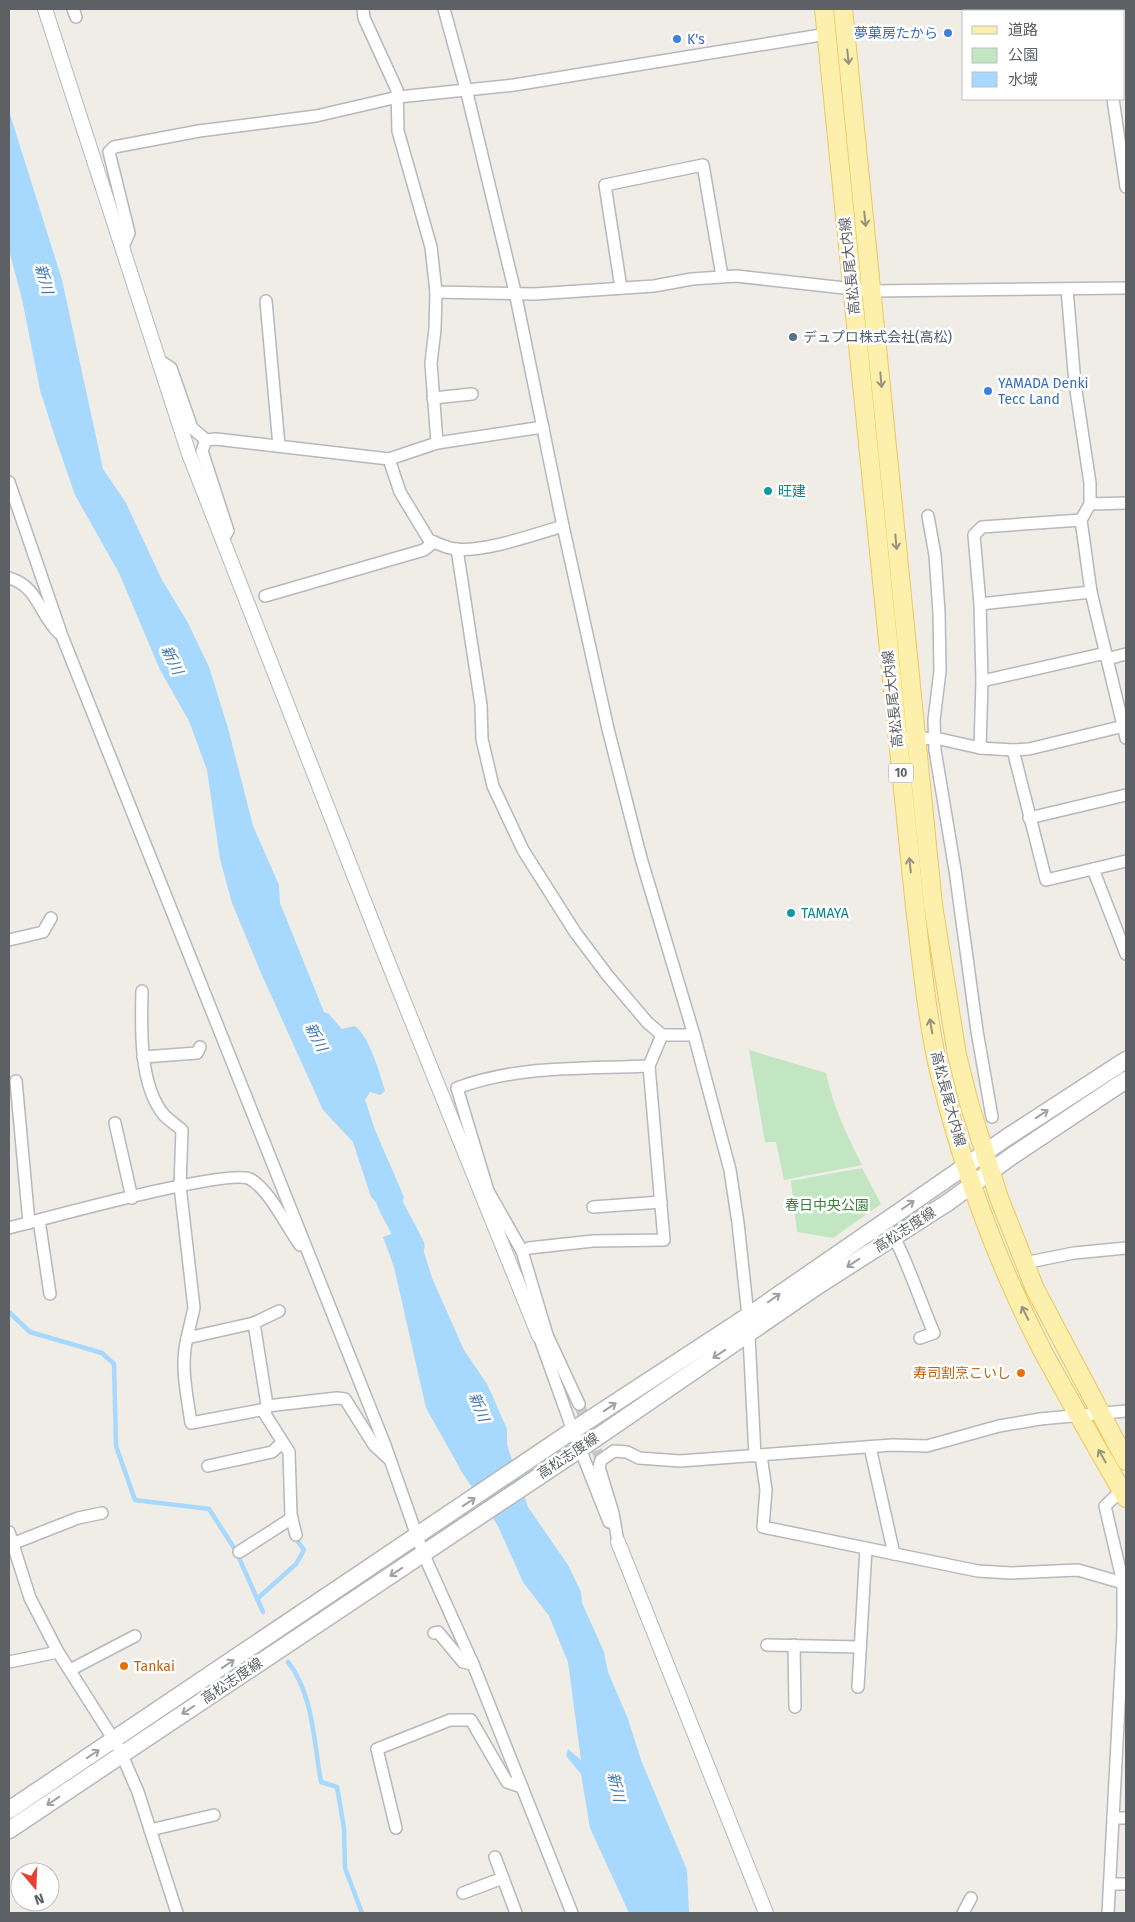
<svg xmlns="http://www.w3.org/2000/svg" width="1135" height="1922" font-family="'Fira Sans','Noto Sans JP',sans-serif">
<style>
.green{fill:#c2e6c2}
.water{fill:#a7d8fd}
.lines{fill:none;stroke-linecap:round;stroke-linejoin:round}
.stream{stroke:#a7d8fd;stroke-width:4.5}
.river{stroke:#a7d8fd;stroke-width:25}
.minor-tunnel{stroke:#cacac5;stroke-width:11;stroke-dasharray:11 5.5;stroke-linecap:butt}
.minor-casing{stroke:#b5b8bc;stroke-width:14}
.tertiary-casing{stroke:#b5b8bc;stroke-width:16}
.secondary-casing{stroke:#b4b8bc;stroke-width:19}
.primary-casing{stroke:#efc65e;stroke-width:20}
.minor{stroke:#fff;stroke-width:11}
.tertiary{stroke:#fff;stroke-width:14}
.secondary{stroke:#fff;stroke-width:16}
.primary{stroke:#fdf0ac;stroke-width:18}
.oneway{stroke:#95937e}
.oneway2{stroke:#9ea0a3}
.shop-dot{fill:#3f7fe0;stroke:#fff;stroke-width:2}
.service-dot{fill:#5c6f8a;stroke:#fff;stroke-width:2}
.culture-dot{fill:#0f9aa8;stroke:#fff;stroke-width:2}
.food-dot{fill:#e8710a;stroke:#fff;stroke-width:2}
.labels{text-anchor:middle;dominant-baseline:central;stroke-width:5;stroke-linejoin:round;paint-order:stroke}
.shield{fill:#fff;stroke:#8e9093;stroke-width:1}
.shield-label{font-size:12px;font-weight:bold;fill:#5d6165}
.shop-label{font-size:14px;fill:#366cbe;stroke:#fff;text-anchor:start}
.street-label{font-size:14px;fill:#5d6165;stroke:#fff}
.service-label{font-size:14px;fill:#4e5e75;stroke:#fff;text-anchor:start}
.culture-label{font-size:14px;fill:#0d838f;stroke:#fff;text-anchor:start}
.park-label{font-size:14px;fill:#36833a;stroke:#fff}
.food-label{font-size:14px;fill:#c56008;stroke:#fff;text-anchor:end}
.water-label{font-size:15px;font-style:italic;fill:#4378af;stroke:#fff}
</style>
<rect width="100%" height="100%" fill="#efede5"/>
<g class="green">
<path d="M 749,1050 L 826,1073 C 833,1107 847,1135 862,1165 L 784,1180 L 776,1142 L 765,1142 Z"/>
<polygon points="862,1168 881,1204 833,1238 797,1232 791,1181"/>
</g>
<g class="water">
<path d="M 9,111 L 62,280 L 103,469 L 126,503 L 162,580 L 187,621 L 209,667 L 228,728 L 253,826 L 279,885 L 280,903 L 324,1012 L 329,1014 L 342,1029 L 355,1026 C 369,1036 380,1073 385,1091 L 380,1095 L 370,1092 L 365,1100 L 375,1130 L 404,1197 L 402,1203 L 383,1209 L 371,1197 L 353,1142 L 323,1110 L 261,973 L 232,903 L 220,859 L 207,770 L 189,721 L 160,670 L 119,573 L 75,495 L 54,434 L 40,390 L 22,299 L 9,250 Z"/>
<polygon points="403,1214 407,1227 415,1224 432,1278 464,1350 487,1384 507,1429 507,1445 528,1507 568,1565 581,1592 582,1603 604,1652 608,1672 628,1719 641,1760 687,1870 689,1913 629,1913 590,1828 581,1774 566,1756 568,1749 581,1760 568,1662 549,1616 523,1582 498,1526 463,1474 426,1408 394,1267 383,1237 396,1232 392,1218"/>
</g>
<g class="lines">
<g class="stream">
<polyline points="9,1312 30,1332 102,1353 114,1364 116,1446 135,1500 209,1509 236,1551 263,1612"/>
<polyline points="257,1599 296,1564 304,1550 296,1539"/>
<path d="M 288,1662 C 313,1693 314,1743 321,1782 L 337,1787 L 344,1828 L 345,1868 L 362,1913"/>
</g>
<polyline class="river" points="379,1176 391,1206 412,1246"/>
<polyline class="minor-tunnel" points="579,1404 599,1456"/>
<defs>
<g id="minor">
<polyline points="73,9 76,17"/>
<polyline points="363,9 364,18 397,90 398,131 431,247 436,292 535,294 654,286 692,279 736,276 872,291 1126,288"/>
<polyline points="444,9 466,89 515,292 563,526 608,729 641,858 694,1035 730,1170 738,1223 748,1316 755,1456"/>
<polyline points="1099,9 1099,11"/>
<polyline points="1113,99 1126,187"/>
<polyline points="122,249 129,233 109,152 114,147 199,131 316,116 398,97 514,85 827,34"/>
<polyline points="621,288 605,185 703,165 722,276"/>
<polyline points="1067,289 1075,384 1090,483 1090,504 1081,520 1091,592 1126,738"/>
<polyline points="436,292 435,329 431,363 437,443"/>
<polyline points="266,301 279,446"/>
<polyline points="159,360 171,368 192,428 206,440"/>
<polyline points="433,398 472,394"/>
<path d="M 389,459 L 400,492 L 429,540 C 436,543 443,546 450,548 C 477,555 536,534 563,526"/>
<polyline points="9,482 62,636 385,1445 423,1553 473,1664 572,1913"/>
<polyline points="1090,504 1126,503"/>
<polyline points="928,516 935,555 939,612 940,671 934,720 935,750 955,870 977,1031 992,1117"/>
<polyline points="222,541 228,531 202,451 206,440 216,439 389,459 437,443 543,427"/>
<polyline points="457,549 481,705 482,739 493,786 523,850 575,932 608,976 647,1022 662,1035"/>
<path d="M 9,578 C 38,586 39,614 59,633"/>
<polyline points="265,596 424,550 434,542"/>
<polyline points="980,604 1091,592"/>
<polyline points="1107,659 1126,654"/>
<polyline points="982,681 980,604 974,535 982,527 1081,520"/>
<polyline points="897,737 940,739 980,748 1013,750"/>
<polyline points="980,748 982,681 1106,653"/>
<polyline points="1029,818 1126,795"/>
<polyline points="1126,861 1093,869 1126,954"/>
<polyline points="1093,869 1046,880 1013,750 1029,749 1124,726"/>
<polyline points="9,940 43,932 51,918"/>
<path d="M 142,991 C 141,1028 139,1085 164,1115 C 169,1120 176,1125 182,1130 L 180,1186 L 194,1308 L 187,1338"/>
<polyline points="143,1057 197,1053 200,1047"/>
<polyline points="16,1081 29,1223"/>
<polyline points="115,1123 132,1198"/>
<polyline points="593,1207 661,1202"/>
<polyline points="39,1220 50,1294"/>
<path d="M 9,1228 C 43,1219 229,1168 250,1179 C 269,1189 287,1227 300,1245"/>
<path d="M 894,1237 C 910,1268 920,1301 934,1333 L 920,1338"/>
<polyline points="522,1251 529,1248 593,1241 664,1240 649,1066"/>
<polyline points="1024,1263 1074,1253 1126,1248"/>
<polyline points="254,1323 279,1311"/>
<path d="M 547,1335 L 522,1251 L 488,1191 L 457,1088 C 518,1065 585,1069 649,1066 L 662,1035 L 694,1035"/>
<polyline points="579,1404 547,1335 539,1336 573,1431 609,1522"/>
<path d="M 266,1409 L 191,1423 C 187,1395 180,1366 187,1338 L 254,1323 L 267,1405"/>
<polyline points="870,1447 894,1554"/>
<polyline points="761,1455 766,1490 763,1527 978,1571 1011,1573 1078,1570 1123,1583"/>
<polyline points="208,1466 272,1452 282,1443"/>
<polyline points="9,1532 30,1598 58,1652 119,1748 138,1792 177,1913"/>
<polyline points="296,1535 291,1515 289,1452 265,1414 267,1406 337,1398 345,1399 374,1445 388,1458"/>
<polyline points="618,1542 613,1513 599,1467 601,1460 614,1451 627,1452 639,1458 680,1461 892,1445 927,1446 999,1426 1040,1419 1126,1411"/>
<polyline points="9,1547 12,1544 78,1518 102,1513"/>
<polyline points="239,1552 292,1518"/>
<polyline points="434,1633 438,1632 463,1662 473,1664"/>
<polyline points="767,1645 860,1647"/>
<polyline points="794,1645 795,1707"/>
<polyline points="9,1662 58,1652"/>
<polyline points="70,1670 135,1636"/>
<polyline points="858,1687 866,1548"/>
<polyline points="1113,1818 1126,1818"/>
<polyline points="396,1828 377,1749 450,1720 471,1720 507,1782 522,1787"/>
<polyline points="150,1830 214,1815"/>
<polyline points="495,1857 516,1913"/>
<polyline points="1110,1884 1126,1884"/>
<polyline points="463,1893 503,1878"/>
<polyline points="963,1913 971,1898"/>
<polyline points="1108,1913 1123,1629 1123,1583 1105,1506 1122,1490"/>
</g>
<g id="tertiary">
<polyline points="45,9 189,454 386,957 539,1336"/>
<polyline points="618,1542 766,1913"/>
</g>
<g id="secondary">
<polyline points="9,1810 569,1433 748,1316 1006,1138 1126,1060"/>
<polyline points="9,1830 580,1449 819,1285 947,1203 1012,1156 1126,1080"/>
</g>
<g id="primary">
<path d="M 824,9 L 915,907 C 922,963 927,1020 940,1075 C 963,1170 998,1264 1042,1350 C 1069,1400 1098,1449 1126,1498"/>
<polyline points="843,9 933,905 957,1055 969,1103 999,1198 1035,1289 1126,1461"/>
</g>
</defs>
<use href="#minor" class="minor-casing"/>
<use href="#tertiary" class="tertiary-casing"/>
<use href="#secondary" class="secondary-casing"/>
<use href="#primary" class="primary-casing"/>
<use href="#minor" class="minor"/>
<use href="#tertiary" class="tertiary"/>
<use href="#secondary" class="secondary"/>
<use href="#primary" class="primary"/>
</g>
<defs><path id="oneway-shaft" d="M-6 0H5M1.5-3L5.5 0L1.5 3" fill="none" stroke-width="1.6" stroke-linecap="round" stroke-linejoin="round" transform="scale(1.25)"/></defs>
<g class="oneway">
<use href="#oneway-shaft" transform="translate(848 57) rotate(84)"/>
<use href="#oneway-shaft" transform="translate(865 219) rotate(84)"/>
<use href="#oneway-shaft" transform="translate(881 380) rotate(85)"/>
<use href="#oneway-shaft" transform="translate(896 542) rotate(85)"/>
<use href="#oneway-shaft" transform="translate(910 865) rotate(-96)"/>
<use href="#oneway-shaft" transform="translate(931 1026) rotate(-100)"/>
<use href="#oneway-shaft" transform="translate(1025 1313) rotate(-116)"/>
<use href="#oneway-shaft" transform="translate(1102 1456) rotate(-120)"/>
</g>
<g class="oneway2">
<use href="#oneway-shaft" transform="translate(1042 1114) rotate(-33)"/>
<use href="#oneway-shaft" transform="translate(908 1205) rotate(-35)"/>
<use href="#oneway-shaft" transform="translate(853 1263) rotate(147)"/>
<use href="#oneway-shaft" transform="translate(774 1298) rotate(-35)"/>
<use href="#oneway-shaft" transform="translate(719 1354) rotate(146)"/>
<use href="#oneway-shaft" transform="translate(610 1407) rotate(-33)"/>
<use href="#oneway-shaft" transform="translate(469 1502) rotate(-34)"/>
<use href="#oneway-shaft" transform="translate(396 1572) rotate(146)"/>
<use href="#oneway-shaft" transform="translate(228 1664) rotate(-34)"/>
<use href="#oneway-shaft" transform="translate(188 1710) rotate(146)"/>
<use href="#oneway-shaft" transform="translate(93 1754) rotate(-34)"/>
<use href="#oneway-shaft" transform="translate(53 1801) rotate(146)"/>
</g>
<g class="shop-dot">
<circle cx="948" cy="33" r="5"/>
<circle cx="677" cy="39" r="5"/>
<circle cx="988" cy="391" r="5"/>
</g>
<circle class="service-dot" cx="793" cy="337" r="5"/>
<g class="culture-dot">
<circle cx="768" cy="491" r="5"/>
<circle cx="791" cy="913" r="5"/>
</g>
<g class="food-dot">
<circle cx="1021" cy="1373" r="5"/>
<circle cx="124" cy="1666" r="5"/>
</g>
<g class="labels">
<rect class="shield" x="888.5" y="763.5" width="25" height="19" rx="4"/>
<g class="shield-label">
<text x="901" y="773">10</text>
</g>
<g class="shop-label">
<text x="938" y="33" text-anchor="end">夢菓房たから</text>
<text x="687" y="39">K's</text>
<text x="998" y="383">YAMADA Denki<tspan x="998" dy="16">Tecc Land</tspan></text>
</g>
<g class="street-label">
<text transform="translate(850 266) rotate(-96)">高松長尾大内線</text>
<text transform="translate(893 699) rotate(-96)">高松長尾大内線</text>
<text transform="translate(948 1099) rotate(75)">高松長尾大内線</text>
<text transform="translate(905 1230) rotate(-33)">高松志度線</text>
<text transform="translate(568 1456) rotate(-34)">高松志度線</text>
<text transform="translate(232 1681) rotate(-34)">高松志度線</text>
</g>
<g class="service-label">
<text x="803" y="337">デュプロ株式会社(高松)</text>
</g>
<g class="culture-label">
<text x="778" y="491">旺建</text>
<text x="801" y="913">TAMAYA</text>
</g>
<g class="park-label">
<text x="827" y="1205">春日中央公園</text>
</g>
<g class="food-label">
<text x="1011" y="1373">寿司割烹こいし</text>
<text x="134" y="1666" text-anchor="start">Tankai</text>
</g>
<g class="water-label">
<text transform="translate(44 279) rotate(75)">新川</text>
<text transform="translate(172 660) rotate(64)">新川</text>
<text transform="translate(316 1037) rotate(63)">新川</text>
<text transform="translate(479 1407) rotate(68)">新川</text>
<text transform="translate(616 1787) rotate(77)">新川</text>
</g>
</g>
<rect width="1135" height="1922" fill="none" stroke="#5d6165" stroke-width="20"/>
<rect x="962" y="10" width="162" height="90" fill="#ffffff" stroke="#bec0c1"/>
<rect x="972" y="26" width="25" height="8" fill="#fdf0ac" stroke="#bec0c1"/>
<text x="1008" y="35" font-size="15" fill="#5d6165">道路</text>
<rect x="972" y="48" width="25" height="15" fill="#c2e6c2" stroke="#bec0c1"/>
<text x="1008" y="60" font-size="15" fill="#5d6165">公園</text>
<rect x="972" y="72" width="25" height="15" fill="#a7d8fd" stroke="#bec0c1"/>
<text x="1008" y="85" font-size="15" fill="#5d6165">水域</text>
<g transform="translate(35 1887) rotate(161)"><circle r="24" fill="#ffffff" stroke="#bec0c1"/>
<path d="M0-4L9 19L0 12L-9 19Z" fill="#e64134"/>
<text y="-8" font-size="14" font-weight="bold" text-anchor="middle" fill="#5d6165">N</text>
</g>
</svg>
